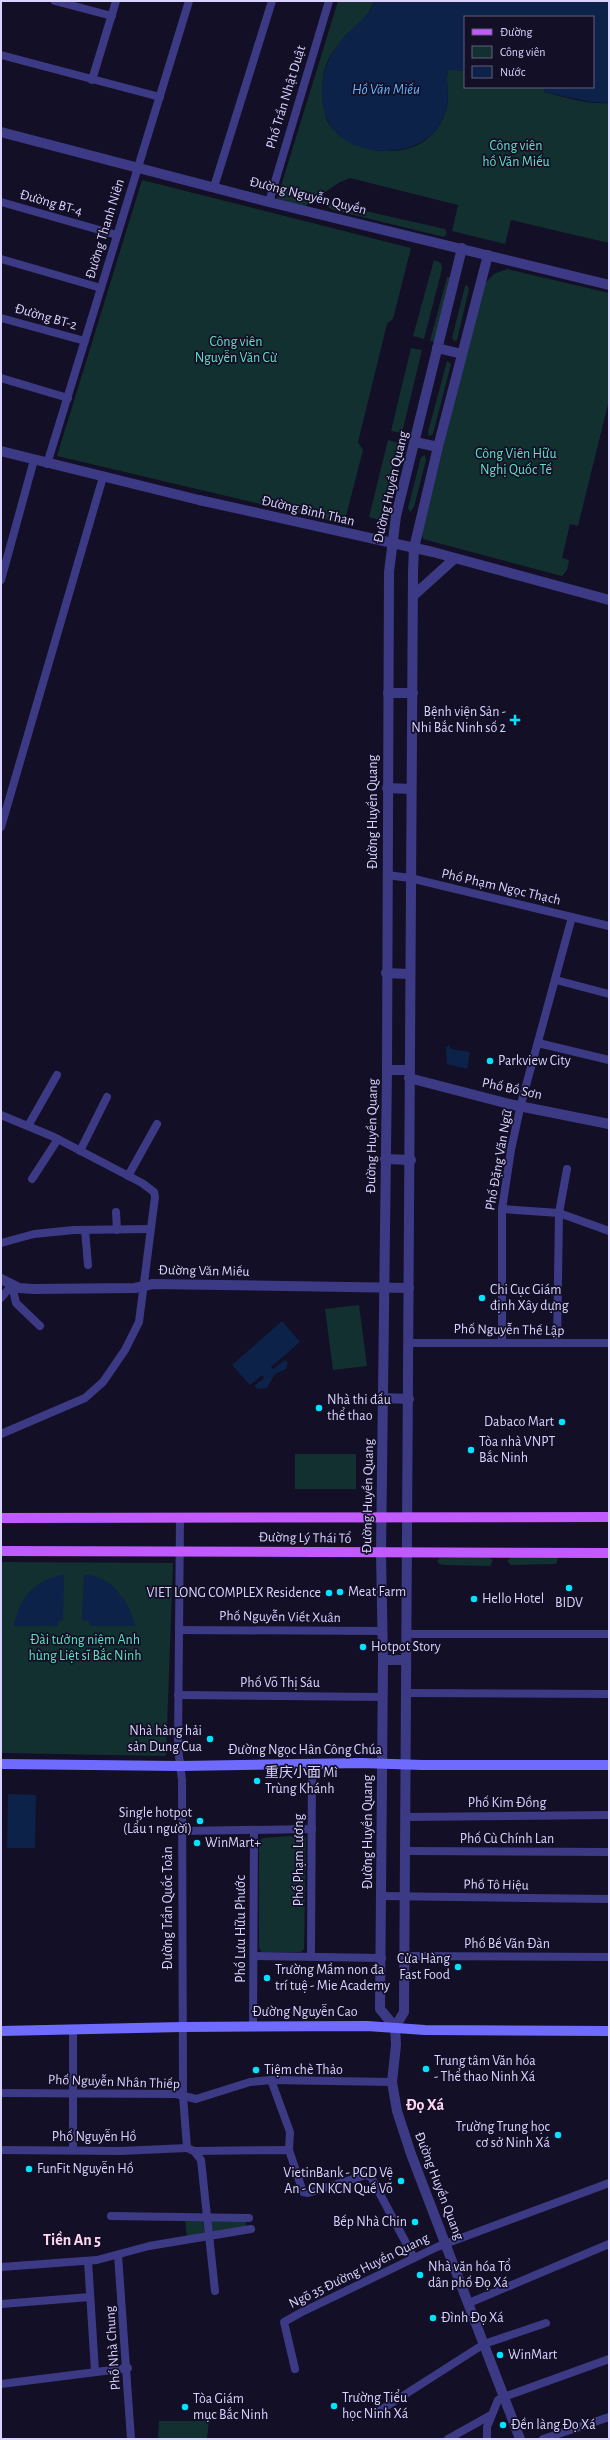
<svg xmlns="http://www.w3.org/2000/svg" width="610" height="2440" font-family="'Alegreya Sans','Noto Sans SC',sans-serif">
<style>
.green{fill:#12302f}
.water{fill:#0c2248}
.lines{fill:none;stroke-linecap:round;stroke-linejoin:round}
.minor{stroke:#3d3a85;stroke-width:8}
.tertiary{stroke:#3d3a85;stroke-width:10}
.secondary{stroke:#6f6bff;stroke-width:10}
.primary{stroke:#c25bff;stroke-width:10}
.poi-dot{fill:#00e5ff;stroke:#130f26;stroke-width:1.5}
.labels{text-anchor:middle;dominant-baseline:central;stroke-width:3.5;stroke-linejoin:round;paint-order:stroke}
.street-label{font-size:14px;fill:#d9d4ff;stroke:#130f26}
.park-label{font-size:14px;fill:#5fe0c0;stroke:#130f26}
.poi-label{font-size:14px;fill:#d9d4ff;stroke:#130f26;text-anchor:start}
.water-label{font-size:15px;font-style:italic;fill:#62b6ff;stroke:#130f26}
.quarter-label{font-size:16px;font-weight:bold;fill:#ffd6f0;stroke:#130f26}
</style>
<rect width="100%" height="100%" fill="#130f26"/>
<g class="green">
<path d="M 338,1 L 374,1 C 367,26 326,43 323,78 C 323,89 323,108 326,118 C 329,127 339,135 346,139 C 375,157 421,157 440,124 C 454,101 444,89 448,69 L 465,71 L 465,87 L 545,87 L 544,92 C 565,97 588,105 609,103 L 609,243 L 511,220 L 505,244 L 452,231 L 458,205 L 350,178 L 340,182 L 305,206 L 277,199 Z"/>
<polygon points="142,180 411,248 393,319 387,324 358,442 363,450 346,516 337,522 57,456"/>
<polygon points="330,203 445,229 447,233 444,237 333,210 328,207"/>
<polygon points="434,260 441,263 442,269 424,339 413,336"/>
<polygon points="507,269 609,293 609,400 578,526 570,524 562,558 569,560 567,570 562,576 423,539 422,532 484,284 494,274"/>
<polygon points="447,277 450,277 436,342 430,341"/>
<polygon points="467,285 469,289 457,340 454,341 452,338 465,286"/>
<polygon points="411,348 422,350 402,433 391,431"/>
<polygon points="447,361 451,364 433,434 429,436 428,432"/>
<polygon points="388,440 399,443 379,520 369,517"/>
<polygon points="425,455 426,460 414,507 410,512 408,508 421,457"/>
<polygon points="359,1305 367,1366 333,1370 325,1309"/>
<rect x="295" y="1454" width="61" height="35"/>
<polygon points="487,1557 493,1560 490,1566 445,1565 439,1564 437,1561 440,1558"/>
<polygon points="555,1557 558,1559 556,1564 511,1565 507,1561 510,1558"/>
<polygon points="1,1562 173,1563 166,1756 1,1753"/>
<polygon points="303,1835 306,1838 304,1949 301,1952 262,1952 259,1948 259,1841 263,1838"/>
<polygon points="245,2219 247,2228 212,2234 211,2220"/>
<polygon points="185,2220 203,2220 205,2236 187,2239"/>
<polygon points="159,2421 209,2421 207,2439 158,2439"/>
</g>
<g class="water">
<path d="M 374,1 L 609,1 L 609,103 L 590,102 L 544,92 L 545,87 L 593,87 L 593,17 L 465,17 L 465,71 L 448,69 C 444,89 454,101 440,124 C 418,162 343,160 326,117 C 322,106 321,91 323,78 C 325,64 334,49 343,38 C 353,26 370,17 374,1 Z"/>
<polygon points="449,1045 451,1049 470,1052 467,1069 447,1064 446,1047"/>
<polygon points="282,1321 300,1342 271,1367 273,1369 285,1360 288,1363 286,1369 275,1374 267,1388 258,1389 254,1386 264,1378 262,1375 250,1385 232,1365"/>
<path d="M 64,1575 L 63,1620 L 58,1621 L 58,1626 L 14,1626 C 18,1599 36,1578 64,1575 Z"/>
<path d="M 84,1575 C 110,1573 131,1604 135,1626 L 90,1626 L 89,1621 L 82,1620 Z"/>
<polygon points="8,1794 36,1795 35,1848 7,1848"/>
</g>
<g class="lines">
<g class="minor">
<polyline points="55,1 112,16"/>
<polyline points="1,55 160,97"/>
<polyline points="92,80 116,1"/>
<polyline points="214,187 272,1"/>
<polyline points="1,202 117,235"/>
<polyline points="269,202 329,1"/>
<polyline points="1,259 101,288"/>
<polyline points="1,318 85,341"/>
<polyline points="1,378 68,398"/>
<polyline points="47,464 189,1"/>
<polyline points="1,580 34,460"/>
<polyline points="1,827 103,477"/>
<polyline points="387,875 410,878 609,926"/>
<polyline points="556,980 609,994"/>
<polyline points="538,1043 609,1060"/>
<polyline points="1,1115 54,1137 142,1183 154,1192 155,1197 139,1322 125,1350 103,1382 85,1398 1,1434"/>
<polyline points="28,1126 57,1075"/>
<polyline points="80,1151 107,1097"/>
<polyline points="128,1176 157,1124"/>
<polyline points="32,1179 58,1139"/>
<polyline points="502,1209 559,1213 609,1231"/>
<polyline points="116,1212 117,1230"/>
<polyline points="85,1230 88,1265"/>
<polyline points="1,1243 34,1234 74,1230 150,1229"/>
<polyline points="12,1285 16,1303 40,1326"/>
<polyline points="1,1298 12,1285"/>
<polyline points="502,1342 502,1209 511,1150 521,1104 572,917"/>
<polyline points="409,1343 609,1343"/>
<polyline points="557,1343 559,1213 567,1169"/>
<polyline points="180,1518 178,1748 182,1780 183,2096 187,2148 194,2151 201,2160 215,2291"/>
<polyline points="179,1630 382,1631"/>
<polyline points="407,1634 609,1634"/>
<polyline points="406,1693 609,1694"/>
<polyline points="178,1695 383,1697"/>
<polyline points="406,1817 609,1815"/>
<polyline points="181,1831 312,1829"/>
<polyline points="406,1851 609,1852"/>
<polyline points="382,1896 609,1899"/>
<polyline points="254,1956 382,1958"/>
<polyline points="311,1956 312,1764"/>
<polyline points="405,1956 609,1957"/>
<polyline points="253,2027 254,1831"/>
<polyline points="73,2029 73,2150"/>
<polyline points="271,2080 290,2132 289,2150"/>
<polyline points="1,2093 176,2094 196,2099 250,2082 271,2080 392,2082"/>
<polyline points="1,2150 120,2151 187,2148"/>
<polyline points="194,2151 289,2150 303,2192 308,2193 366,2175 371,2177 414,2258"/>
<polyline points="111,2216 249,2218"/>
<polyline points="118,2255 131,2439"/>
<polyline points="88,2261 95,2371"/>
<polyline points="1,2267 97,2260 149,2246 251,2229"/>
<polyline points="469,2303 609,2244"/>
<polyline points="1,2304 90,2297"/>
<polyline points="295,2369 284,2322 300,2313 437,2247 609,2183"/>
<polyline points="1,2384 128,2368"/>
<polyline points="376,2413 484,2344 546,2323"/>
<polyline points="448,2439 491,2415"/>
<polyline points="487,2439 487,2427 498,2400 501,2398 609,2359"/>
<polyline points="543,2439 609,2417"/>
</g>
<g class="tertiary">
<polyline points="1,132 269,202 609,285"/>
<polyline points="488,255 438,447 414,548 413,572 404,2012 395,2027 396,2045 392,2082 397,2111 411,2154 520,2439"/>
<polyline points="437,348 462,354"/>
<polyline points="415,442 438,447"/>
<polyline points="1,451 199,500 433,552 609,600"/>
<polyline points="413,596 454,559"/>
<polyline points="388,693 413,693"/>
<polyline points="387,788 411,789"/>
<polyline points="386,973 409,974"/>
<polyline points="387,1070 409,1070"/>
<polyline points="409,1078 509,1104 609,1124"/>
<polyline points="385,1159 411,1160"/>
<polyline points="1,1279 19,1288 34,1289 135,1288 153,1284 409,1288"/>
<polyline points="383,1398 409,1399"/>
<polyline points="383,1660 406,1660"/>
<polyline points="395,2027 380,2009 383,1660 381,1553 387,1070 389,572 396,516 462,248"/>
</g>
<g class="secondary">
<polyline points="1,1764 180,1766 362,1763 422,1765 609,1765"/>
<polyline points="1,2031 182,2027 367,2026 425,2030 609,2031"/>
</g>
<g class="primary">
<polyline points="1,1518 609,1517"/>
<polyline points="1,1551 609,1553"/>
</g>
</g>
<g class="poi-dot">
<path d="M513 714h4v4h4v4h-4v4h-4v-4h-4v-4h4z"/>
<circle cx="490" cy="1061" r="4"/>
<circle cx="482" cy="1298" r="4"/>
<circle cx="319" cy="1408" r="4"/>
<circle cx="562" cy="1422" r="4"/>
<circle cx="471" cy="1450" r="4"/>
<circle cx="569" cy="1588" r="4"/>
<circle cx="340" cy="1592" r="4"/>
<circle cx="329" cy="1593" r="4"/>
<circle cx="474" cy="1599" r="4"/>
<circle cx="363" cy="1647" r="4"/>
<circle cx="210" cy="1739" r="4"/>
<circle cx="257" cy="1781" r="4"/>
<circle cx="200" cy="1821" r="4"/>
<circle cx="197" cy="1843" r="4"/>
<circle cx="458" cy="1967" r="4"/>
<circle cx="267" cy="1978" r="4"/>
<circle cx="426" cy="2069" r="4"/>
<circle cx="256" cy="2070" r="4"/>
<circle cx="558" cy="2135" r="4"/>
<circle cx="29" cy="2169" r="4"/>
<circle cx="401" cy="2181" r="4"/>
<circle cx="415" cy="2222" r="4"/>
<circle cx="420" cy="2275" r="4"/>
<circle cx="433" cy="2318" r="4"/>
<circle cx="500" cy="2355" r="4"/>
<circle cx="334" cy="2406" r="4"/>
<circle cx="185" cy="2407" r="4"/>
<circle cx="503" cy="2425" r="4"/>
</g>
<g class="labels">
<g class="street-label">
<text transform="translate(286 97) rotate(-73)">Phố Trần Nhật Duật</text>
<text transform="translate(308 196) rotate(14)">Đường Nguyễn Quyền</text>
<text transform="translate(51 203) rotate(16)">Đường BT-4</text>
<text transform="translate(105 229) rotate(-73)">Đường Thanh Niên</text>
<text transform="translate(46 317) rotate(16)">Đường BT-2</text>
<text transform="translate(391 487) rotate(-77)">Đường Huyền Quang</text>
<text transform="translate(308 511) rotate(13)">Đường Bình Than</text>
<text transform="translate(373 812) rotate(-90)">Đường Huyền Quang</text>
<text transform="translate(501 887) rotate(13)">Phố Phạm Ngọc Thạch</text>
<text transform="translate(512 1089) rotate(12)">Phố Bồ Sơn</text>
<text transform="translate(372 1136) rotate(-89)">Đường Huyền Quang</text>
<text transform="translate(499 1160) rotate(-80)">Phố Đặng Văn Ngữ</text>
<text transform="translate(204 1271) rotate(1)">Đường Văn Miếu</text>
<text transform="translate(509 1330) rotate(1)">Phố Nguyễn Thế Lập</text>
<text transform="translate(368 1496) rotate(-89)">Đường Huyền Quang</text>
<text transform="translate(305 1538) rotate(1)">Đường Lý Thái Tổ</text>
<text transform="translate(280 1617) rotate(1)">Phố Nguyễn Viết Xuân</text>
<text x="280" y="1683">Phố Võ Thị Sáu</text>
<text x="305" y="1750">Đường Ngọc Hân Công Chúa</text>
<text x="507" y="1803">Phố Kim Đồng</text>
<text transform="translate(368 1832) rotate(-90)">Đường Huyền Quang</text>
<text x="507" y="1839">Phố Cù Chính Lan</text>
<text transform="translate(299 1860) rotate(-90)">Phố Phạm Lương</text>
<text transform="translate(496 1885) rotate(1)">Phố Tô Hiệu</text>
<text transform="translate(168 1908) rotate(-90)">Đường Trần Quốc Toản</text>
<text transform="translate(241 1929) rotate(-90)">Phố Lưu Hữu Phước</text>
<text x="507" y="1944">Phố Bế Văn Đàn</text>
<text x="305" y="2012">Đường Nguyễn Cao</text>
<text transform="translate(114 2082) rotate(2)">Phố Nguyễn Nhân Thiếp</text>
<text x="94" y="2137">Phố Nguyễn Hồ</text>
<text transform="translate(439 2186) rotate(69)">Đường Huyền Quang</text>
<text transform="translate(359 2271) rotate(-26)">Ngõ 35 Đường Huyền Quang</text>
<text transform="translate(113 2348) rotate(-94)">Phố Nhà Chung</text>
</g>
<g class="park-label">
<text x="516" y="146">Công viên<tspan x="516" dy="16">hồ Văn Miếu</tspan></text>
<text x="236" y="342">Công viên<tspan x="236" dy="16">Nguyễn Văn Cừ</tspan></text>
<text x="516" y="454">Công Viên Hữu<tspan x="516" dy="16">Nghị Quốc Tế</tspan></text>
<text x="85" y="1640">Đài tưởng niệm Anh<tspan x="85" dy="16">hùng Liệt sĩ Bắc Ninh</tspan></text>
</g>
<g class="poi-label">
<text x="506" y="712" text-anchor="end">Bệnh viện Sản -<tspan x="506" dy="16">Nhi Bắc Ninh số 2</tspan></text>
<text x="498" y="1061">Parkview City</text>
<text x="490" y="1290">Chi Cục Giám<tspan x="490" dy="16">định Xây dựng</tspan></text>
<text x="327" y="1400">Nhà thi đấu<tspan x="327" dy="16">thể thao</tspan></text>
<text x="554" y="1422" text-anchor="end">Dabaco Mart</text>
<text x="479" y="1442">Tòa nhà VNPT<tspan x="479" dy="16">Bắc Ninh</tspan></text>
<text x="348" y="1592">Meat Farm</text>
<text x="321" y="1593" text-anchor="end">VIET LONG COMPLEX Residence</text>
<text x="482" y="1599">Hello Hotel</text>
<text x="569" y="1603" text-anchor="middle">BIDV</text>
<text x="371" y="1647">Hotpot Story</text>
<text x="202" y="1731" text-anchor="end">Nhà hàng hải<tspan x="202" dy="16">sản Dung Cua</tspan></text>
<text x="265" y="1773">重庆小面 Mì<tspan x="265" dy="16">Trùng Khánh</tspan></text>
<text x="192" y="1813" text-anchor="end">Single hotpot<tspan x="192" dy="16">(Lẩu 1 người)</tspan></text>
<text x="205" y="1843">WinMart+</text>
<text x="450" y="1959" text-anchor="end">Cửa Hàng<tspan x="450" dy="16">Fast Food</tspan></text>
<text x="275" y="1970">Trường Mầm non đa<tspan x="275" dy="16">trí tuệ - Mie Academy</tspan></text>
<text x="434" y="2061">Trung tâm Văn hóa<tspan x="434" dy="16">- Thể thao Ninh Xá</tspan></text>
<text x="264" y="2070">Tiệm chè Thảo</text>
<text x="550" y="2127" text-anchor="end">Trường Trung học<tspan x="550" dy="16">cơ sở Ninh Xá</tspan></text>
<text x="37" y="2169">FunFit Nguyễn Hồ</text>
<text x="393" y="2173" text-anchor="end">VietinBank - PGD Vệ<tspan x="393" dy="16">An - CN KCN Quế Võ</tspan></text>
<text x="407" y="2222" text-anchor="end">Bếp Nhà Chin</text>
<text x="428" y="2267">Nhà văn hóa Tổ<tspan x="428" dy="16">dân phố Đọ Xá</tspan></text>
<text x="441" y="2318">Đình Đọ Xá</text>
<text x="508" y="2355">WinMart</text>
<text x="342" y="2398">Trường Tiểu<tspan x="342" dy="16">học Ninh Xá</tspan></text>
<text x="193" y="2399">Tòa Giám<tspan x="193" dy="16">mục Bắc Ninh</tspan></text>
<text x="511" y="2425">Đền làng Đọ Xá</text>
</g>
<g class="water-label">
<text x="386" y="89">Hồ Văn Miếu</text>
</g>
<g class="quarter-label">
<text x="425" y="2105">Đọ Xá</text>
<text x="72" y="2240">Tiền An 5</text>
</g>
</g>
<rect width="610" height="2440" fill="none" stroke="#d9d4ff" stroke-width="4"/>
<rect x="464" y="16" width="130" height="72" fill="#130f26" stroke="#625e7d"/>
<rect x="472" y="29" width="20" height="6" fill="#c25bff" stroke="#625e7d"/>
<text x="500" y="36" font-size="12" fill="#d9d4ff">Đường</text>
<rect x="472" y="46" width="20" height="12" fill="#12302f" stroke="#625e7d"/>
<text x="500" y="56" font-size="12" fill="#d9d4ff">Công viên</text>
<rect x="472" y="66" width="20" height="12" fill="#0c2248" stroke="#625e7d"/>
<text x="500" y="76" font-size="12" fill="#d9d4ff">Nước</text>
</svg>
